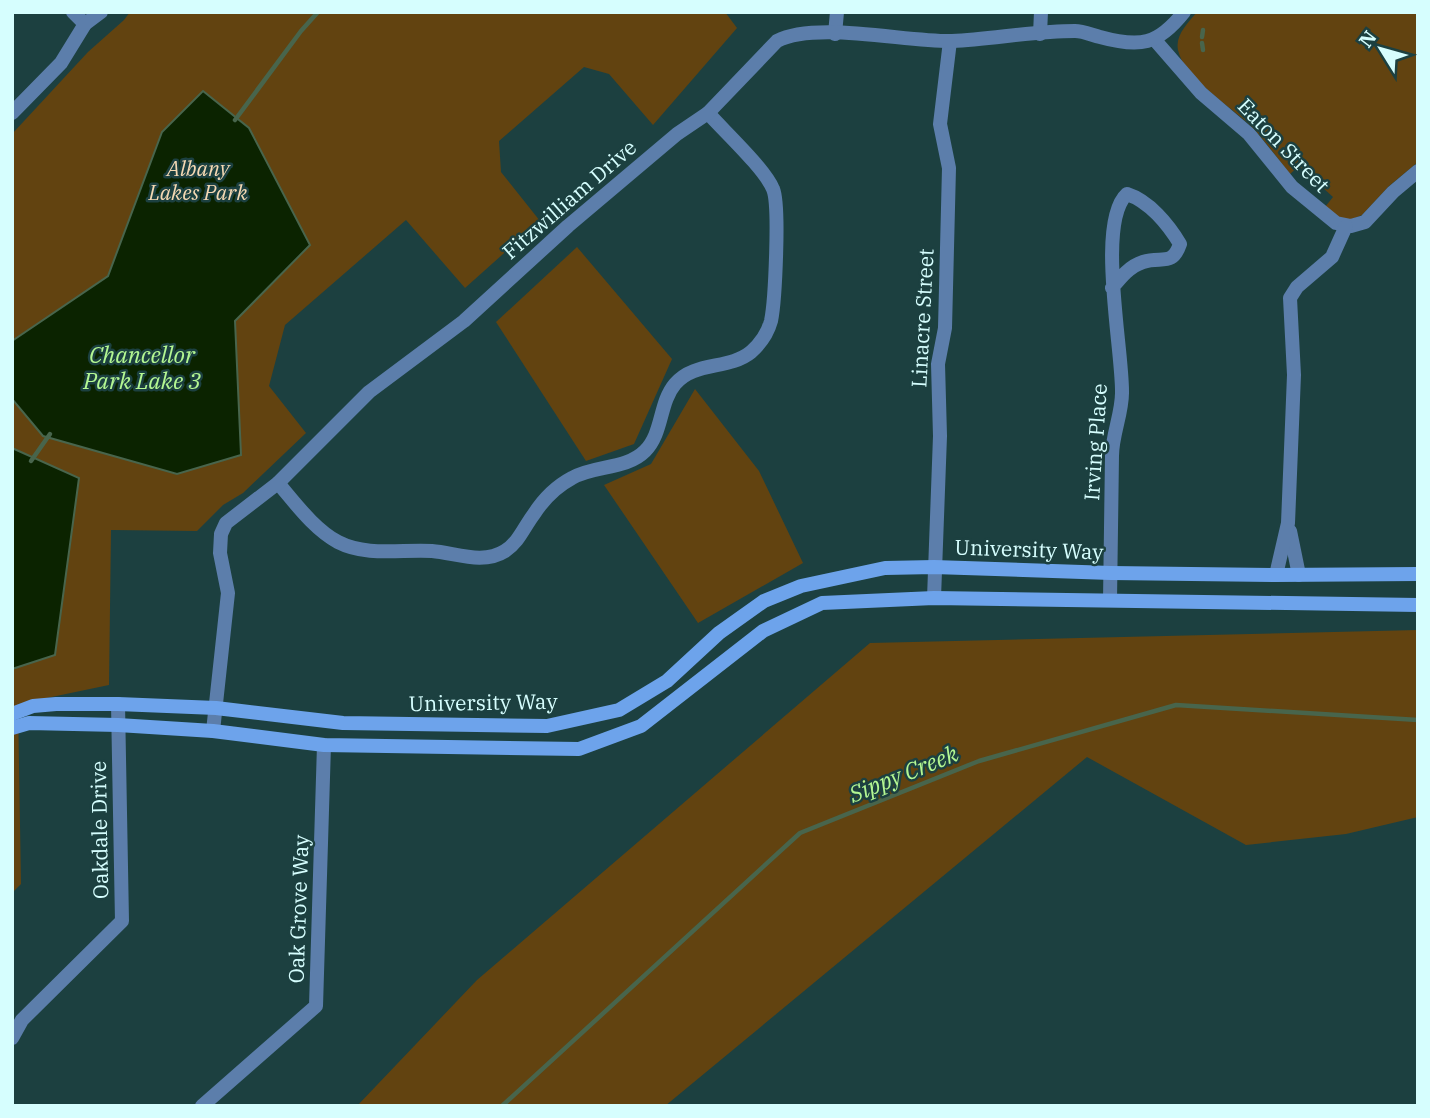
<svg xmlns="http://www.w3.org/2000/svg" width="1430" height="1118" font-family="'IBM Plex Serif',serif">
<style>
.green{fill:#624310}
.water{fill:#0b2300;stroke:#48654c;stroke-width:2}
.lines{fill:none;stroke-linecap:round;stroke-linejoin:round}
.stream{stroke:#48654c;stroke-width:4.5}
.street{stroke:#5c7eab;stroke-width:14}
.secondary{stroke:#6da3eb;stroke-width:14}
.labels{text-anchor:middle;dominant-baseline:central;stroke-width:5;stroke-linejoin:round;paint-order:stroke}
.street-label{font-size:21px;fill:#d6fefe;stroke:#1c4040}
.park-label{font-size:21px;font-style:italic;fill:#f5d9b3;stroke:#1c4040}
.water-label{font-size:23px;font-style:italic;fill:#b4f792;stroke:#1c4040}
</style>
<rect width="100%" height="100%" fill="#1c4040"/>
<g class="green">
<polygon points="130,12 725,12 737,28 653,125 609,74 584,67 499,141 501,172 540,221 465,288 406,220 285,325 269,386 306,433 243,493 223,505 197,531 111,530 109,685 18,704 21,884 12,893 12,134 88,52 124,20"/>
<path d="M 1197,12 L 1418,12 L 1418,162 L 1389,186 L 1362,215 L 1355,218 L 1349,220 L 1337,217 L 1325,207 L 1333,197 L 1299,166 L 1290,174 C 1277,158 1266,142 1252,127 C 1233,108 1183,77 1178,50 C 1175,35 1188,23 1197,12 Z"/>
<polygon points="577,247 672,359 634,444 586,461 496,322"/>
<polygon points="695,389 759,471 803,563 698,623 604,485 651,464"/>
<polygon points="1418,630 1418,817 1346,834 1246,845 1087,757 665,1106 357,1106 477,980 870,643"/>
</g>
<g class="water">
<polygon points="203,91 249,128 310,245 235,321 241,455 177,474 43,436 12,399 12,341 108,276 162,132"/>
<polygon points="12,448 79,478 55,655 12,669"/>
</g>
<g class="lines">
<g class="stream">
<polyline points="1202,37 1203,30"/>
<polyline points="1202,43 1203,50"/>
<polyline points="235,120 301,31 318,12"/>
<polyline points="31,461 50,434"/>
<polyline points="502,1106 800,833 979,761 1176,705 1418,720"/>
</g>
<g class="street">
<polyline points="73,12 85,24"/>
<polyline points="835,34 837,12"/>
<polyline points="1040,34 1041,12"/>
<polyline points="1154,39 1201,93 1249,134 1292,187 1336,223 1351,226 1365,222 1393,192 1418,171"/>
<polyline points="12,113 61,63 85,24 101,12"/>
<path d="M 278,483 C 296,504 314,529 338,542 C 367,557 402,549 432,551 C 456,553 483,565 505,551 C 519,542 524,527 534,514 C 543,500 557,486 572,478 C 594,465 626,470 645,451 C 663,433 659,403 675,384 C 694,361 729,370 751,352 C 760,344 768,332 771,321 C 775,302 780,205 773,189 C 765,169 724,131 708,113"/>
<polyline points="1290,531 1299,575"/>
<polyline points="1276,575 1288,523 1294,375 1290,298 1297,287 1332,257 1346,226"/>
<polyline points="934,598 940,436 938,364 945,328 949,168 940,124 950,41"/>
<path d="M 1110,600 C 1111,552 1111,504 1112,456 C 1112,435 1122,414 1122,393 C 1123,351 1096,222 1127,194 C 1149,201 1168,224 1180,244 C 1172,267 1162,256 1143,262 C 1130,266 1121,277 1112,288"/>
<path d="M 213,731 L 228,593 L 220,553 L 221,534 L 226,523 L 278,483 L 369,392 L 464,321 L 568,226 L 677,134 L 708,113 L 777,41 C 816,21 906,42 952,41 C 993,39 1034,31 1075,31 C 1083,31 1092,35 1100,37 C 1140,48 1158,45 1184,12"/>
<polyline points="12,1038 22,1020 122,921 118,704"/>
<polyline points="202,1106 316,1006 324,745"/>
</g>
<g class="secondary">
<polyline points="12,714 33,706 56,704 118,704 216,708 343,723 547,726 619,710 667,681 719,633 764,601 801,586 885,568 934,567 1111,573 1276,575 1418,574"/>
<polyline points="12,728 29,723 118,725 213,731 324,745 579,749 641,726 763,631 822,603 934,598 1418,605"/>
</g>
</g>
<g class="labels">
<g class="street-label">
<text transform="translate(1284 145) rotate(46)">Eaton Street</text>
<text transform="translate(569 199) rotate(-41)">Fitzwilliam Drive</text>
<text transform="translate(922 318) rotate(-87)">Linacre Street</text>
<text transform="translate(1095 442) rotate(-86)">Irving Place</text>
<text transform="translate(1029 549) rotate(2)">University Way</text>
<text transform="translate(483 702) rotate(-1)">University Way</text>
<text transform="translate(99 830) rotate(-91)">Oakdale Drive</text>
<text transform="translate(298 909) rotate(-88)">Oak Grove Way</text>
</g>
<g class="park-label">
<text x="198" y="168">Albany<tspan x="198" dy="24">Lakes Park</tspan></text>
</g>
<g class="water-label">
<text x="142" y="354">Chancellor<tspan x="142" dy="26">Park Lake 3</tspan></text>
<text transform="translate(903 773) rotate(-22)">Sippy Creek</text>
</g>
</g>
<rect width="1430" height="1118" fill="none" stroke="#d6fefe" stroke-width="28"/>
<g transform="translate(1381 49) rotate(307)" stroke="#1c4040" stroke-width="5" paint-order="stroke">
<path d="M0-5L12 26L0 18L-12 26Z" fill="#d6fefe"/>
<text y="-10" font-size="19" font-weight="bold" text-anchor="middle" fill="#d6fefe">N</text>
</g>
</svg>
